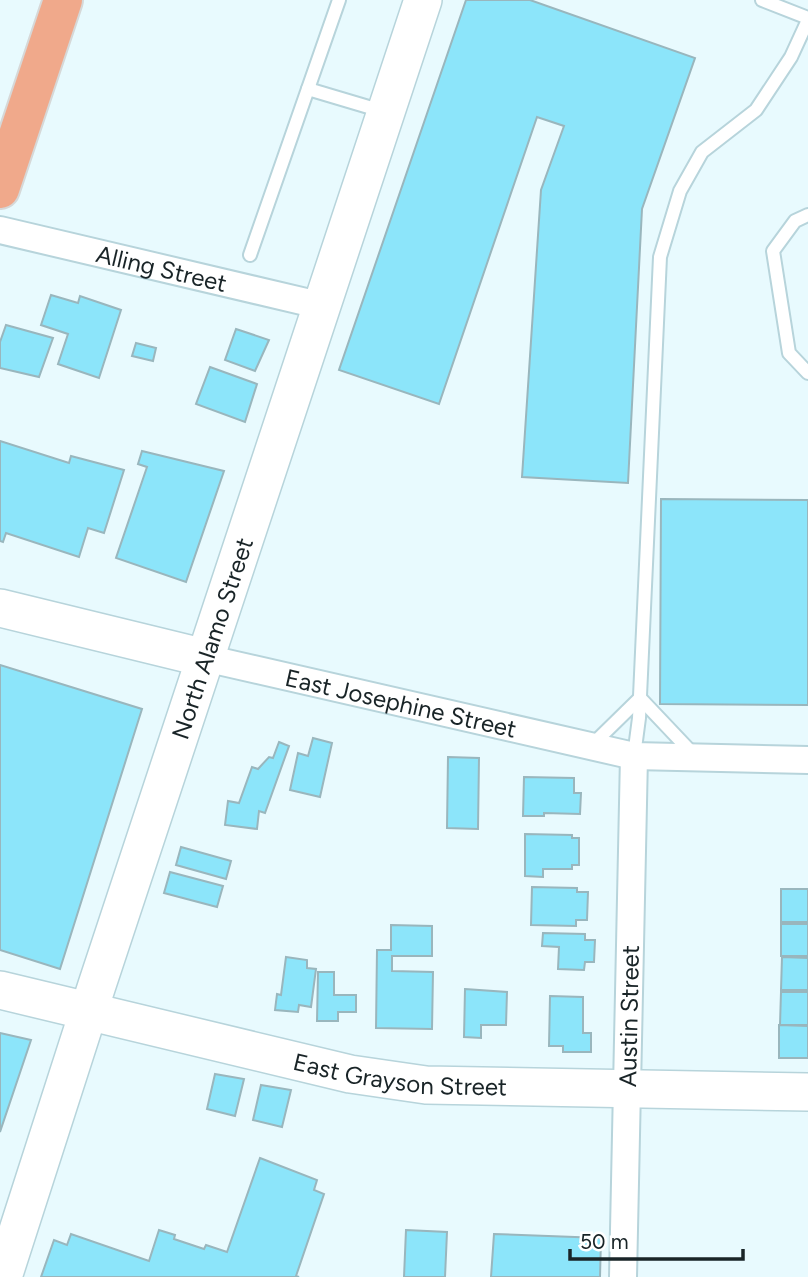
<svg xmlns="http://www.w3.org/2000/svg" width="808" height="1277" font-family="Figtree,sans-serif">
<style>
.building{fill:#8ce5fa;stroke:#99b6bd;stroke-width:2}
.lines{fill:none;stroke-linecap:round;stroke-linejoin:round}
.lane-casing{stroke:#b7d4db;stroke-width:16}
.street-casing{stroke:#b7d4db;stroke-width:30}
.secondary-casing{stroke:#b7d4db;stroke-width:40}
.primary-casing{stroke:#d6d8d8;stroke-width:42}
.lane{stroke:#fff;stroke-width:12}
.street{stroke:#fff;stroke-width:26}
.secondary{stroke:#fff;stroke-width:37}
.primary{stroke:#f0a98b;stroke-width:38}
.labels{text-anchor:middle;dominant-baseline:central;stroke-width:7;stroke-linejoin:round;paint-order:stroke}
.street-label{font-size:24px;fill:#192427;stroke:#fff}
</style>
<rect width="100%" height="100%" fill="#e8fafe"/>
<g class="building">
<polygon points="466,0 530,0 695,58 642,209 628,483 522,477 541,190 564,126 537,117 439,404 339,370"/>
<polygon points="51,295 78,303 80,296 121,310 99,378 58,364 68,334 41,325"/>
<polygon points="6,325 53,338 39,377 0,368 0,342"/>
<polygon points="236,329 269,340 255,371 225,360"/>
<polygon points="136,343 156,348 153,361 132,356"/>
<polygon points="210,367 257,384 245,422 196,404"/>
<polygon points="0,441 69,463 71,456 124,470 104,533 88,528 79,557 6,533 3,542 0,541"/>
<polygon points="142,451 224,471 186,582 116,558 147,467 138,464"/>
<polygon points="661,499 808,500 808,705 660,704"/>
<polygon points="0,665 142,709 60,969 0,950"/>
<polygon points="313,738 332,743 320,797 290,790 298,753 308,756"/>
<polygon points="279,742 289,746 265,813 259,811 257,829 225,825 228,801 239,803 252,767 258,769 269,757 273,758"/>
<polygon points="448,757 479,758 478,829 447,828"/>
<polygon points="524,777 574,778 574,793 581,793 580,814 544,813 544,816 523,816"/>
<polygon points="525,834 572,835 572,838 579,838 579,865 572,865 572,869 543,869 543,877 525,876"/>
<polygon points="181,847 231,861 226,879 176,865"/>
<polygon points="170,872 223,886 217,907 164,893"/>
<polygon points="532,887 577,888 577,892 588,892 587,920 576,920 576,926 531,925"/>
<rect x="781" y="889" width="27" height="33"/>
<rect x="781" y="924" width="27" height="32"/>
<polygon points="391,925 432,926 432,956 392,956 392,971 433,972 432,1029 376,1028 377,950 391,950"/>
<polygon points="543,933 585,934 585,940 595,940 594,962 585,962 584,970 558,969 559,947 542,946"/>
<polygon points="286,957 307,960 307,968 316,969 311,1007 299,1005 298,1012 275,1010 277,994 281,995"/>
<polygon points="782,957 808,958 808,990 781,990"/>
<polygon points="318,972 334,972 334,995 356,995 356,1012 338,1012 338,1021 317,1021"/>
<polygon points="465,989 507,992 506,1025 481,1025 481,1038 464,1037"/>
<polygon points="781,992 808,992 808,1025 780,1025"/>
<polygon points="550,996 583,997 583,1033 591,1033 591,1052 563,1052 563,1046 549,1046"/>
<polygon points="779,1025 808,1026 808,1058 779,1058"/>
<polygon points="0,1033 31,1040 0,1132"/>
<polygon points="215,1074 244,1079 235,1116 207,1109"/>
<polygon points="261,1085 291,1090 282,1127 253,1120"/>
<polygon points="260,1158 317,1180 314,1190 324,1194 296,1276 299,1277 41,1277 54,1240 67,1245 71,1234 149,1261 159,1230 175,1235 174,1239 204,1249 206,1245 227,1252"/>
<polygon points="406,1230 447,1232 445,1277 404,1277"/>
<polygon points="494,1234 601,1238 600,1277 491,1277"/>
</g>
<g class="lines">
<defs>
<g id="lane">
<polyline points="762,0 808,18"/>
<polyline points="308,89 382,111"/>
<polyline points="808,215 795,221 773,251 789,353 808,373"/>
<polyline points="250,255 339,0"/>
<polyline points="592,745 640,698 694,755"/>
<polyline points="634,756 639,718 660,257 680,191 702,152 756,110 791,57 808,20"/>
</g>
<g id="street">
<path id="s1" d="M 0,230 L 323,306"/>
<path id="s2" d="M 205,658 L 634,756 L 808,760"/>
<path id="s3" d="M 623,1277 L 634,756"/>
</g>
<g id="secondary">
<polyline points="0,608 205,658"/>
<path id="s4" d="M 0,990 L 350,1074 L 426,1085 L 808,1092"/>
<path id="s5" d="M 3,1277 L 97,985 L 423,0"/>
</g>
<polyline id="primary" points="0,189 63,0"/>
</defs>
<use href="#lane" class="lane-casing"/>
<use href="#street" class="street-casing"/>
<use href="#secondary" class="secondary-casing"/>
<use href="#primary" class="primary-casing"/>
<use href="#lane" class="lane"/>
<use href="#street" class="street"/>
<use href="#secondary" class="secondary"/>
<use href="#primary" class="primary"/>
</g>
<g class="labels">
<g class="street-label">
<text stroke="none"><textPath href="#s1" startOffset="166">Alling Street</textPath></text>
<text stroke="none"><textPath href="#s5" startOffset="672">North Alamo Street</textPath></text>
<text stroke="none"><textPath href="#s2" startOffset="201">East Josephine Street</textPath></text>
<text stroke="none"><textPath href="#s3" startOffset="261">Austin Street</textPath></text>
<text stroke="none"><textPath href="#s4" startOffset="410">East Grayson Street</textPath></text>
</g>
</g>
<path d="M570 1249v10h173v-10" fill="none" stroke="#192427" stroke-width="3.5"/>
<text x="580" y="1249" font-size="21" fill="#192427" stroke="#ffffff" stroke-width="5" paint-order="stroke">50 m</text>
</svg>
